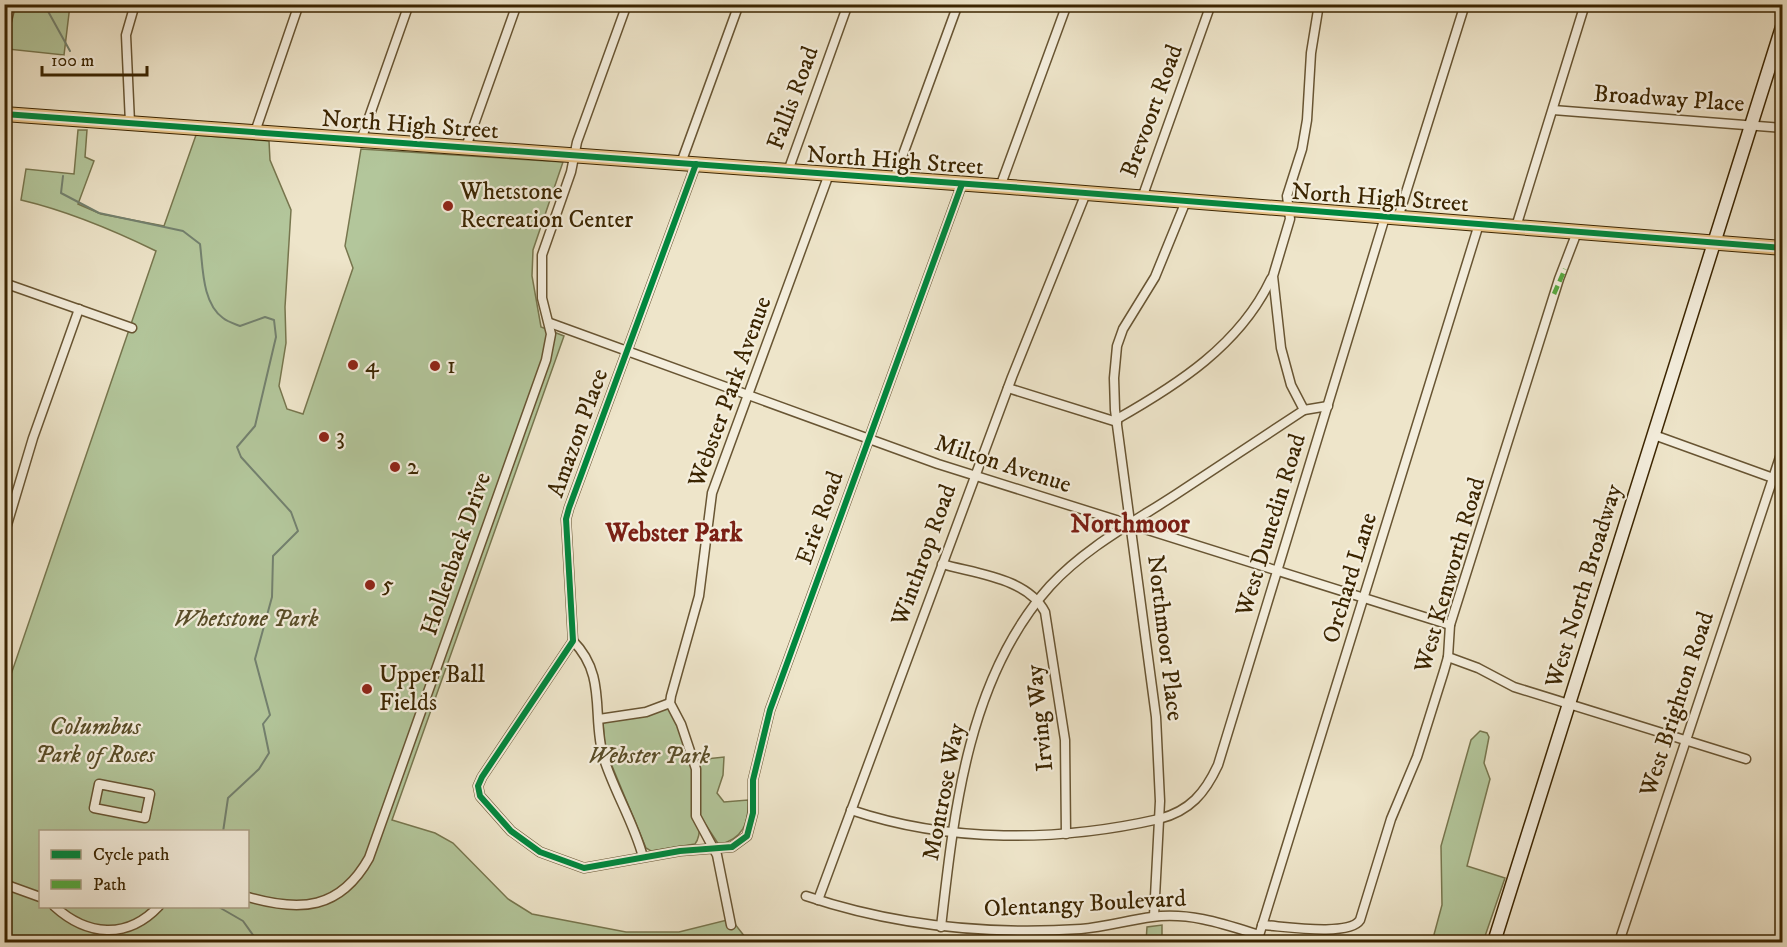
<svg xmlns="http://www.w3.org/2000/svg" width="1787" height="947" font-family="'IM FELL DW Pica',serif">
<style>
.green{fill:#b3c69b;stroke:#77764e;stroke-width:1.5;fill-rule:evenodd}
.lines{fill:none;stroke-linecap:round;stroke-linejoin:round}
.stream{stroke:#73816f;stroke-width:2}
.street-casing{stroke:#685533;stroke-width:11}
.secondary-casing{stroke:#3b2501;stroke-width:15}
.primary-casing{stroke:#3b2501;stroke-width:16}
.street{stroke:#f4eedd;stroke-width:8}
.secondary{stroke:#f4eedd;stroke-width:12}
.primary{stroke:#e7c285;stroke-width:14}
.quiet{stroke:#55aa40;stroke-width:4.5;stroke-dasharray:9 4.5;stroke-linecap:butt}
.cycleway-casing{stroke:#f4eedd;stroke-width:10}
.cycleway{stroke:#00873e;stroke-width:6}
.poi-dot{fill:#8f2418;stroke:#f4eedd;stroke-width:2}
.labels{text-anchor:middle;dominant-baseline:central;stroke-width:4.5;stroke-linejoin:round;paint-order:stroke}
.street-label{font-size:24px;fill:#3b2501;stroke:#f4eedd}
.poi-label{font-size:24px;fill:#3b2501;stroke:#f4eedd;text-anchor:start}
.park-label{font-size:24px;font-style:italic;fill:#594d28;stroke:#f4eedd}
.neighbourhood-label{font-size:26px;font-weight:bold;fill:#7a1f14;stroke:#f4eedd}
</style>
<rect width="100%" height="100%" fill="#eee5ca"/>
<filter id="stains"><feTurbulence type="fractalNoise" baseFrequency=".00333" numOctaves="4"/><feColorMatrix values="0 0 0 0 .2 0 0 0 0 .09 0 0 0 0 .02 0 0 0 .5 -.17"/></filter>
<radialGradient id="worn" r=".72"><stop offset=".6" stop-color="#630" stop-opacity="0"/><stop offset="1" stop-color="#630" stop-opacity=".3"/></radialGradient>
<g class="green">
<polygon points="5,5 70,5 64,55 8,49 5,55"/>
<path d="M 78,130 L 87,130 L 85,157 L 94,161 L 78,204 L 101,214 L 164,226 L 196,135 L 269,141 L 270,160 L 291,210 L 285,307 L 286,343 L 279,386 L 287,409 L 303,414 L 353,268 L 345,246 L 361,149 L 563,162 L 533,250 L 532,276 L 541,327 L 564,336 L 392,820 L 435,833 L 453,843 L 508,899 L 532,914 L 626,932 L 679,932 L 731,919 L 749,942 L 5,942 L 5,692 L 156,251 C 113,230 68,211 21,200 L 26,169 L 74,174 ZM 40,832 L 248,832 L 248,906 L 40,906 Z"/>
<path d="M 669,708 C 684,729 711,824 695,844 L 651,851 L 646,848 L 605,749 L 603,723 Z"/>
<polygon points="1480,731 1487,733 1489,737 1484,763 1490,779 1467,866 1505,878 1483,942 1432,942 1442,905 1441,846 1471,740"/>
<path d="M 724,757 L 723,775 L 717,793 L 724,802 L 748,800 C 749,824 743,838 719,845 L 700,816 L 697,760 Z"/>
<polygon points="1162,925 1162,942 1146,942 1147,927"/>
</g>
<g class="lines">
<g class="stream">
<polyline points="44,4 70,51"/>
<path d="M 63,176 L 61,193 L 99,213 L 183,231 L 200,244 C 203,267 202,303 223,318 C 228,322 235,324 240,326 L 265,317 L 274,320 L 276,337 L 255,426 L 237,447 L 241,457 L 291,512 L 298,531 L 273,556 L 272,597 L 255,659 L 270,715 L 263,724 L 269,753 L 259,769 L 228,798 L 223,832"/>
<polyline points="217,906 243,921 258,942"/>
</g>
<defs>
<g id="street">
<polyline points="4,33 11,4"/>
<polyline points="1553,110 1782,128"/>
<polyline points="130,123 126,35 135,4"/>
<polyline points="255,132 299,4"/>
<polyline points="361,140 409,4"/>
<polyline points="466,147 517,4"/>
<polyline points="681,163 739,4"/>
<polyline points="696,164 569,508 566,519 573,641 482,777 478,786 480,796 511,831 540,852 584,868 680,851 732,847 747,836 753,813 753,780 770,710 962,184"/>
<polyline points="788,171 848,4"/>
<polyline points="894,179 958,4"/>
<polyline points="1000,187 1067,4"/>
<polyline points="1142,198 1211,4"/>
<polyline points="1398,218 1465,4"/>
<polyline points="1516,227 1585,4"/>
<polyline points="4,283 132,328"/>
<polyline points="550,323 938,464 1450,625"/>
<polyline points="1008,388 1117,422"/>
<polyline points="1304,410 1291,385 1281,348 1273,276 1290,219 1287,196 1302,149 1307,120 1311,53 1319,4"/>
<path d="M 1117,419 C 1177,385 1240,345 1271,279"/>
<polyline points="1654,435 1773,478"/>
<polyline points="4,535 33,438 79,309"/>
<path d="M 942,564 C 977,574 1027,578 1045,612 L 1065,740 L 1066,834"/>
<path d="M 573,641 C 608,676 591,718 604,759 C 615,793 634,823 643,857"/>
<polyline points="1448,657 1478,668 1514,687 1746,759"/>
<polyline points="599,719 646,712 670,703"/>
<polygon points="99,784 150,794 145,818 94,808"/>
<path d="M 851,810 C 949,843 1058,842 1159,819 C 1190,811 1205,793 1218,765 L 1385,217"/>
<polyline points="4,884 40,897"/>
<path d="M 806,896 C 895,926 987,935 1081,929 C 1105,927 1129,920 1152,917 C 1190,912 1224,924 1259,935"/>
<path d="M 248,897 C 300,912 340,910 369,858 L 546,360 L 551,334 L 542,298 L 542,255 L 571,172 L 577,142 L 627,4"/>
<polyline points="818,900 1012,377 1086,193"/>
<path d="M 54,906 C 87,936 127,940 159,906"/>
<polyline points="1154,916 1160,801 1156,717 1115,410 1114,378 1117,346 1123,329 1155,277 1186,201"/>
<polyline points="731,925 717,855 696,816 696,769 681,724 670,703 671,696 699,596 712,493 829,174"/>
<path d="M 1262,925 C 1282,926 1349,937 1360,920 L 1391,819 L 1417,757 L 1444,671 L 1448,657 L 1450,625 L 1559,279 L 1577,232"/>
<path d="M 941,927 C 954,811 968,677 1050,586 C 1085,548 1132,523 1175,495 C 1218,467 1261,438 1304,410 L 1328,406"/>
<polyline points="1257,942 1479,224"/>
<polyline points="1619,942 1782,451"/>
</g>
<polyline id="secondary" points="1494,942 1782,27"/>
<polyline id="primary" points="4,114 1010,187 1782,248"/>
</defs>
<use href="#street" class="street-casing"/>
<use href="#secondary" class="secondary-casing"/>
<use href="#primary" class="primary-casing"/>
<use href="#street" class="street"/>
<use href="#secondary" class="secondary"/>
<use href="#primary" class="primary"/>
<g class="quiet">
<polyline points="4,33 11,4"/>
<polyline points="1554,294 1565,269"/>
</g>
<defs>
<g id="cycleway">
<polyline points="4,114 1010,187 1782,248"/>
<polyline points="696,164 569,508 566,519 573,641 482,777 478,786 480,796 511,831 540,852 584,868 680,851 732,847 747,836 753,813 753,780 770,710 962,184"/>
</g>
</defs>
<use href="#cycleway" class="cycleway-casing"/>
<use href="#cycleway" class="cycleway"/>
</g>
<g class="poi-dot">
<circle cx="448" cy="206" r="6"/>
<circle cx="353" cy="365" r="6"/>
<circle cx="435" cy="366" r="6"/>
<circle cx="324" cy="437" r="6"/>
<circle cx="395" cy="467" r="6"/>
<circle cx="370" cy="585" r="6"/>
<circle cx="367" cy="689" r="6"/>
</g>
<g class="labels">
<g class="street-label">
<text transform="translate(793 98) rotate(-70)">Fallis Road</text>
<text transform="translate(1669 99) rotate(4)">Broadway Place</text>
<text transform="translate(1152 111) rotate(-70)">Brevoort Road</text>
<text transform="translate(410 125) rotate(4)">North High Street</text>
<text transform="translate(895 161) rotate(4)">North High Street</text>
<text transform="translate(1380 198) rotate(4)">North High Street</text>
<text transform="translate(730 392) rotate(-70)">Webster Park Avenue</text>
<text transform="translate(578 433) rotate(-70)">Amazon Place</text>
<text transform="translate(1003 464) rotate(18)">Milton Avenue</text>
<text transform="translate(820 518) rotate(-70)">Erie Road</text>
<text transform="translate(1271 525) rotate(-73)">West Dunedin Road</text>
<text transform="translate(456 554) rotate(-71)">Hollenback Drive</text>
<text transform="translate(924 555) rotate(-70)">Winthrop Road</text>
<text transform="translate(1450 575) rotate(-74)">West Kenworth Road</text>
<text transform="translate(1350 578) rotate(-73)">Orchard Lane</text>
<text transform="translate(1584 586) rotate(-73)">West North Broadway</text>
<text transform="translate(1165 638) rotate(83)">Northmoor Place</text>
<text transform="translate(1677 704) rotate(-72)">West Brighton Road</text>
<text transform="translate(1040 718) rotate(-96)">Irving Way</text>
<text transform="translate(944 792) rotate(-79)">Montrose Way</text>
<text transform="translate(1085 904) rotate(-3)">Olentangy Boulevard</text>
</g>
<g class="poi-label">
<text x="460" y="192">Whetstone<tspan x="460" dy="28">Recreation Center</tspan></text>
<text x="365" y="365">4</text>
<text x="447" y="366">1</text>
<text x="336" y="437">3</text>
<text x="407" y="467">2</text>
<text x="382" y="585">5</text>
<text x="379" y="675">Upper Ball<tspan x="379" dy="28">Fields</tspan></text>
</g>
<g class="park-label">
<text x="246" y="619">Whetstone Park</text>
<text x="95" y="727">Columbus<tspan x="95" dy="28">Park of Roses</tspan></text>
<text x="649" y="756">Webster Park</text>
</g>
<g class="neighbourhood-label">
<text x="1130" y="524">Northmoor</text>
<text x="674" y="533">Webster Park</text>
</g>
</g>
<rect width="1787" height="947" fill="none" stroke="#eee5ca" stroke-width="24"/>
<rect x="6" y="6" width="1775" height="935" fill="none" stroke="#3b2501" stroke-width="3"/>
<rect x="12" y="12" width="1763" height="923" fill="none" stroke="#3b2501" stroke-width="1.5"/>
<rect x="39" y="830" width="210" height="78" fill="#f4eedd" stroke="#aa9e85" stroke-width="1.5"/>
<rect x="51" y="850" width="30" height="9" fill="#00873e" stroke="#aa9e85" stroke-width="1.5"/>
<text x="93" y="860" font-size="18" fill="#3b2501">Cycle path</text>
<rect x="51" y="880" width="30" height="9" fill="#55aa40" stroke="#aa9e85" stroke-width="1.5"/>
<text x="93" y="890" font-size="18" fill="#3b2501">Path</text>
<path d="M42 66v9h105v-9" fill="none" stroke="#3b2501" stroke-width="3"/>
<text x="51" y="66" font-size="18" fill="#3b2501" stroke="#f4eedd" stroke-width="4.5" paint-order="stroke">100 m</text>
<rect width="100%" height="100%" filter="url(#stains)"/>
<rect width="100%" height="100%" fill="url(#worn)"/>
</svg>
